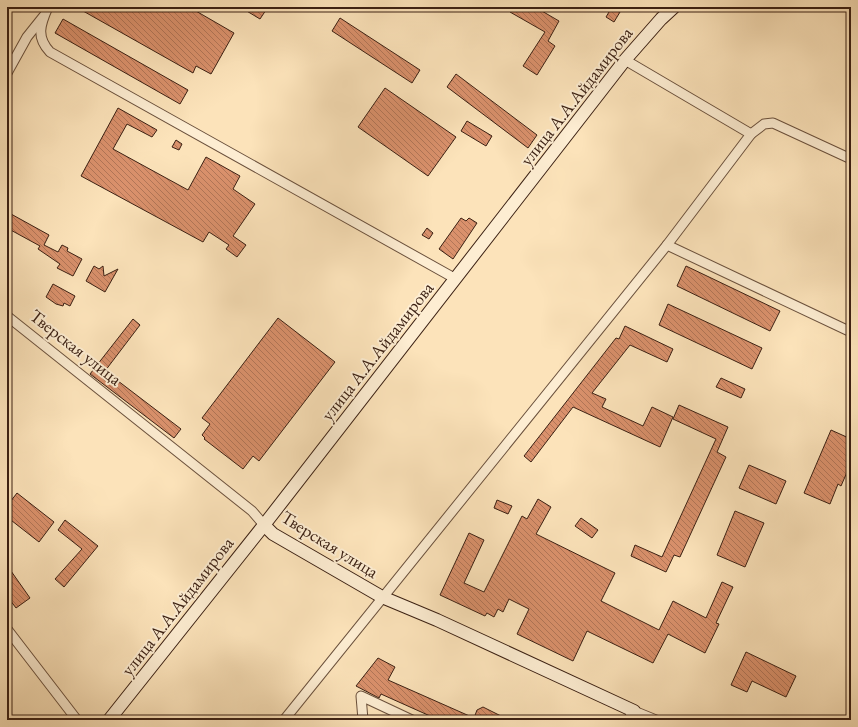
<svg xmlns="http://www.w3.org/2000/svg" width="858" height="727" font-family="'EB Garamond',serif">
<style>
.building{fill:url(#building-back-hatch);stroke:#3b2013}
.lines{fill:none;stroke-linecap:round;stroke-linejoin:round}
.street-casing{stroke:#6b513d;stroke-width:11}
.secondary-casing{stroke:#3b2013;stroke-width:14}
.street{stroke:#fdedd2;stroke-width:9}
.secondary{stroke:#fdedd2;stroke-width:12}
.labels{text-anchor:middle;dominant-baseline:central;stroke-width:4;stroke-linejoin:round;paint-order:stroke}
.street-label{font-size:18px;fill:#3b2013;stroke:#fdedd2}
</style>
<defs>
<pattern id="building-back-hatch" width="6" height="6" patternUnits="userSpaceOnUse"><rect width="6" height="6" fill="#da916c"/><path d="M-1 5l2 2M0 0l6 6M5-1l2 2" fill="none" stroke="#b27658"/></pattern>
</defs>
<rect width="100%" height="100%" fill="#fce3ba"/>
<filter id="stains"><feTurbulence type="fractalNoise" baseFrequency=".005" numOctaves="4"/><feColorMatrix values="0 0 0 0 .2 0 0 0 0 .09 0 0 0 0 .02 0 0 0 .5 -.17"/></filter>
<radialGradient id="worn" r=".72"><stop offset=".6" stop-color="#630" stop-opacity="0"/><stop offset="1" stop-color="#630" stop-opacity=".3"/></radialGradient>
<g class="building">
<polygon points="76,7 189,7 234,33 211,74 196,66 193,73"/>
<polygon points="240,7 268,7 260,19"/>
<polygon points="513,7 535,7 559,21 548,41 555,46 537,75 523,66 545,32 510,12"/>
<polygon points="612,7 623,7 614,22 606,17"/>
<polygon points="340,18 420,70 412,83 332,31"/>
<polygon points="63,19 188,90 180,104 55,33"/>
<polygon points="456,74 537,135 528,148 447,87"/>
<polygon points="385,88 456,137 428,176 358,127"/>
<polygon points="118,108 157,130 152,137 127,124 113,149 188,190 206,157 240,176 233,189 255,204 233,236 246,245 237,257 226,249 229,245 209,232 203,242 81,176"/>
<polygon points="467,121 492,136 486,146 461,131"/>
<polygon points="176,140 182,144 179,150 172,147"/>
<polygon points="11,214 49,235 44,245 58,252 62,245 68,248 67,251 82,259 73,276 57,268 60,264 38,249 40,246 7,228 7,221"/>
<polygon points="461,218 466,221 469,218 477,223 453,259 439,249"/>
<polygon points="427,228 433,233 429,239 422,235"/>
<polygon points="94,266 99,269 103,266 104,276 118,269 105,292 86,281"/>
<polygon points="686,266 780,311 770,331 677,286"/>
<polygon points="53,284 75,296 70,306 64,303 63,306 56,304 46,297"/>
<polygon points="668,304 762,348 752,369 659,325"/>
<polygon points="278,318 335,362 259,461 253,456 243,469 204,439 205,438 202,435 210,424 202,418"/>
<polygon points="133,319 140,325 105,371 181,429 174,438 90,374"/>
<polygon points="625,326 673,349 667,362 630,345 592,393 606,399 602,407 643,426 652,407 673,417 660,447 573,407 531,462 524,456 616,338 619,339"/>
<polygon points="721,378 745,389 741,398 716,387"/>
<polygon points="679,405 728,427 717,452 726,457 680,557 674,555 666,572 631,556 635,545 662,557 716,439 673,419"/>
<polygon points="831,430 851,439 851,463 841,486 838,484 830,504 804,493"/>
<polygon points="749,465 786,481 776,504 739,488"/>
<polygon points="17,493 54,522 39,542 7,517 7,506"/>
<polygon points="538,499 551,507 536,534 615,573 601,601 659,630 673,601 706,618 722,582 733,587 716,623 719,624 705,653 668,634 653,663 587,631 573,661 517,634 529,609 509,599 503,612 498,609 494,617 487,613 485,616 440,595 469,533 484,540 464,583 484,592 522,516 527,519"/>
<polygon points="497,500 512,506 508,514 494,508"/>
<polygon points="735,511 764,523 745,567 717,555"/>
<polygon points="581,518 598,530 592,538 575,526"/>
<polygon points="65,520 98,546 64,587 55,579 82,549 58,530"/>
<polygon points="11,571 30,598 16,608 7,596 7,574"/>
<polygon points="746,652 796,676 786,697 752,681 747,692 731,685"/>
<polygon points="378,658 395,667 388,680 474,718 477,710 483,707 509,720 439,720 381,694 379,698 356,686"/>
</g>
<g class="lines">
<defs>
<g id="street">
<path d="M 48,7 C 40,25 36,37 50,52 L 456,279"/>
<polyline points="7,73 27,37 43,17"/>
<polyline points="751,134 764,124 773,123 851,159"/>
<polyline points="667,245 851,332"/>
<polyline points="7,316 252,511 264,525"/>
<polyline points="7,629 77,720"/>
<polyline points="634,711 656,720"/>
<polyline points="284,720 667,245 751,134 625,60"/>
<polyline points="363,720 361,696 412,720"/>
</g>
<g id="secondary">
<polyline points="264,525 273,534 382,597 437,620 634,711 630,720"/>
<polyline points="109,720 264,525 625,60 661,19 674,7"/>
</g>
</defs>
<use href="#street" class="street-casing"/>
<use href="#secondary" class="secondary-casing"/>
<use href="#street" class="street"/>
<use href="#secondary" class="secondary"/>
</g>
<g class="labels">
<g class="street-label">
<text transform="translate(576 96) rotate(-52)">улица А.А.Айдамирова</text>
<text transform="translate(76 347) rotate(38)">Тверская улица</text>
<text transform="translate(377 351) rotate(-52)">улица А.А.Айдамирова</text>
<text transform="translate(330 544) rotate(32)">Тверская улица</text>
<text transform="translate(177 606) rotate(-52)">улица А.А.Айдамирова</text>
</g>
</g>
<rect width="858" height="727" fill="none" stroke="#fce3ba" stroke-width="24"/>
<rect x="8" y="8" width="842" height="711" fill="none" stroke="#3b2013" stroke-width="2"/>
<rect x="12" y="12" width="834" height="703" fill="none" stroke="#3b2013"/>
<rect width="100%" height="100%" filter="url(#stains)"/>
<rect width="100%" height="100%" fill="url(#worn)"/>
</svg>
